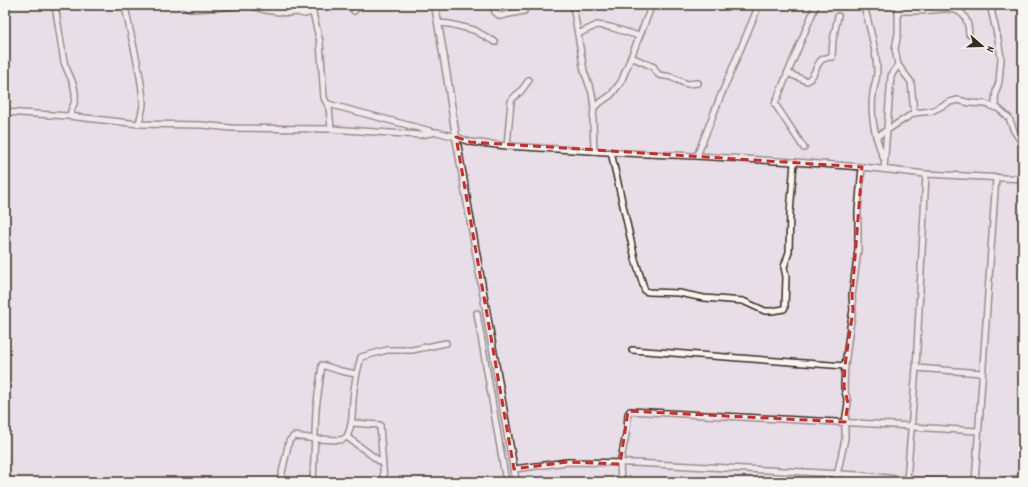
<svg xmlns="http://www.w3.org/2000/svg" width="1028" height="487" font-family="Dekko,sans-serif">
<style>
.lines{fill:none;stroke-linecap:round;stroke-linejoin:round}
.minor-casing{stroke:#3b2a1e;stroke-width:8}
.tertiary-casing{stroke:#3b2a1e;stroke-width:9}
.minor{stroke:#f6f6f2;stroke-width:5}
.tertiary{stroke:#f6f6f2;stroke-width:6}
.marked{fill:none;stroke:#d62828;stroke-width:3;stroke-dasharray:8 5;stroke-linejoin:round}
</style>
<rect width="100%" height="100%" fill="#e7dee8"/>
<filter id="ink" filterUnits="userSpaceOnUse"><feTurbulence type="fractalNoise" baseFrequency=".025" numOctaves="2"/><feDisplacementMap in="SourceGraphic" scale="8" xChannelSelector="R" yChannelSelector="G"/><feConvolveMatrix kernelMatrix="1 2 1 2 8 2 1 2 1" color-interpolation-filters="sRGB"/></filter>
<g filter="url(#ink)">
<g class="lines">
<defs>
<g id="minor">
<path d="M 55,5 L 64,62 C 68,74 77,86 75,100 C 74,105 71,109 70,115 L 68,116"/>
<path d="M 125,5 C 130,37 142,71 143,103 C 143,110 140,117 139,124"/>
<polyline points="184,5 187,7 193,9 225,7 242,5"/>
<polyline points="249,5 265,10 287,13 297,12 304,14 313,12"/>
<polyline points="311,5 320,42 324,98 329,107 331,129"/>
<polyline points="493,5 495,12 500,16 524,11"/>
<polyline points="573,5 584,71 592,93 594,107 593,120 594,151"/>
<path d="M 864,5 C 869,27 877,50 877,72 C 877,79 874,86 873,93 C 870,116 875,136 883,157"/>
<polyline points="990,5 998,39 1001,58 999,82 996,91 995,101 996,107"/>
<polyline points="5,6 7,5"/>
<polyline points="354,11 361,5"/>
<path d="M 898,11 C 910,11 922,11 933,10 C 955,7 968,9 969,34"/>
<polyline points="438,23 450,24 474,30 495,42"/>
<polyline points="578,34 597,25 610,27 639,36"/>
<polyline points="631,57 654,67 655,70 659,75 671,77 687,84 698,83"/>
<polyline points="898,65 911,82 914,113"/>
<path d="M 787,73 L 807,81 C 817,76 815,60 826,58 C 828,57 830,57 832,57 L 833,40 L 838,16"/>
<polyline points="328,104 434,132"/>
<polyline points="594,107 611,95 621,82 652,5"/>
<polyline points="5,112 68,116 139,124 202,125 231,128 331,129 420,135 437,132 456,137 470,142 507,146 623,153 697,156 794,162 862,167 926,174 1023,179"/>
<polyline points="876,137 914,113 932,111 950,102 958,100 970,103 986,104 999,109 1009,118 1014,131 1023,144"/>
<polyline points="507,146 511,101 513,98 521,91 529,80"/>
<polyline points="804,148 775,104 816,5"/>
<polyline points="611,152 635,259 645,291 649,292 679,293 704,298 743,301 765,311 772,311 784,309 785,307 786,277 784,267 789,252 790,213 794,162"/>
<polyline points="697,156 719,100 759,5"/>
<polyline points="884,169 891,76 898,65 895,49 898,33 898,5"/>
<polyline points="477,313 506,482"/>
<polyline points="632,350 845,366"/>
<polyline points="916,368 982,373"/>
<polyline points="352,423 380,425 384,482"/>
<polyline points="911,427 978,431"/>
<polyline points="347,437 382,463"/>
<polyline points="514,469 567,462 635,463 859,475 907,480 957,482"/>
<polyline points="837,475 845,439 845,422 848,403 844,387 845,365 850,327 853,310 852,296 858,250 858,210 862,167"/>
<polyline points="848,475 848,482"/>
<polyline points="907,480 916,368 926,174"/>
<path d="M 280,482 L 289,441 L 294,436 L 316,439 L 341,440 L 347,437 C 353,422 352,415 353,400 C 354,385 357,371 361,357 L 387,350 L 412,350 L 446,343"/>
<polyline points="313,482 316,409 322,365 341,371 356,374"/>
<polyline points="621,482 620,464 627,430 628,414 630,411 911,426"/>
<polyline points="975,482 996,177"/>
<polyline points="992,482 1023,478"/>
</g>
<polyline id="tertiary" points="435,5 448,83 456,137 516,482"/>
</defs>
<use href="#minor" class="minor-casing"/>
<use href="#tertiary" class="tertiary-casing"/>
<use href="#minor" class="minor"/>
<use href="#tertiary" class="tertiary"/>
</g>
</g>
<path d="M0 0H1028V487H0ZM 456,137 L 470,142 L 862,167 L 852,296 L 853,310 L 845,365 L 844,387 L 848,403 L 845,422 L 628,411 L 620,464 L 567,462 L 514,469 Z" fill="#e7dee8" fill-opacity=".55" fill-rule="evenodd"/>
<path class="marked" d="M 456,137 L 470,142 L 862,167 L 852,296 L 853,310 L 845,365 L 844,387 L 848,403 L 845,422 L 628,411 L 620,464 L 567,462 L 514,469 Z"/>
<rect width="1028" height="487" fill="none" stroke="#f6f6f2" stroke-width="20"/>
<rect x="10" y="10" width="1008" height="467" fill="none" stroke="#3b2a1e" stroke-width="1.5" filter="url(#ink)"/>
<g transform="translate(982 46) rotate(110)" stroke="#f6f6f2" stroke-width="3" paint-order="stroke">
<path d="M0-3L7 15L0 10L-7 15Z" fill="#3b2a1e"/>
<text y="-6" font-size="11" font-weight="bold" text-anchor="middle" fill="#3b2a1e">N</text>
</g>
</svg>
